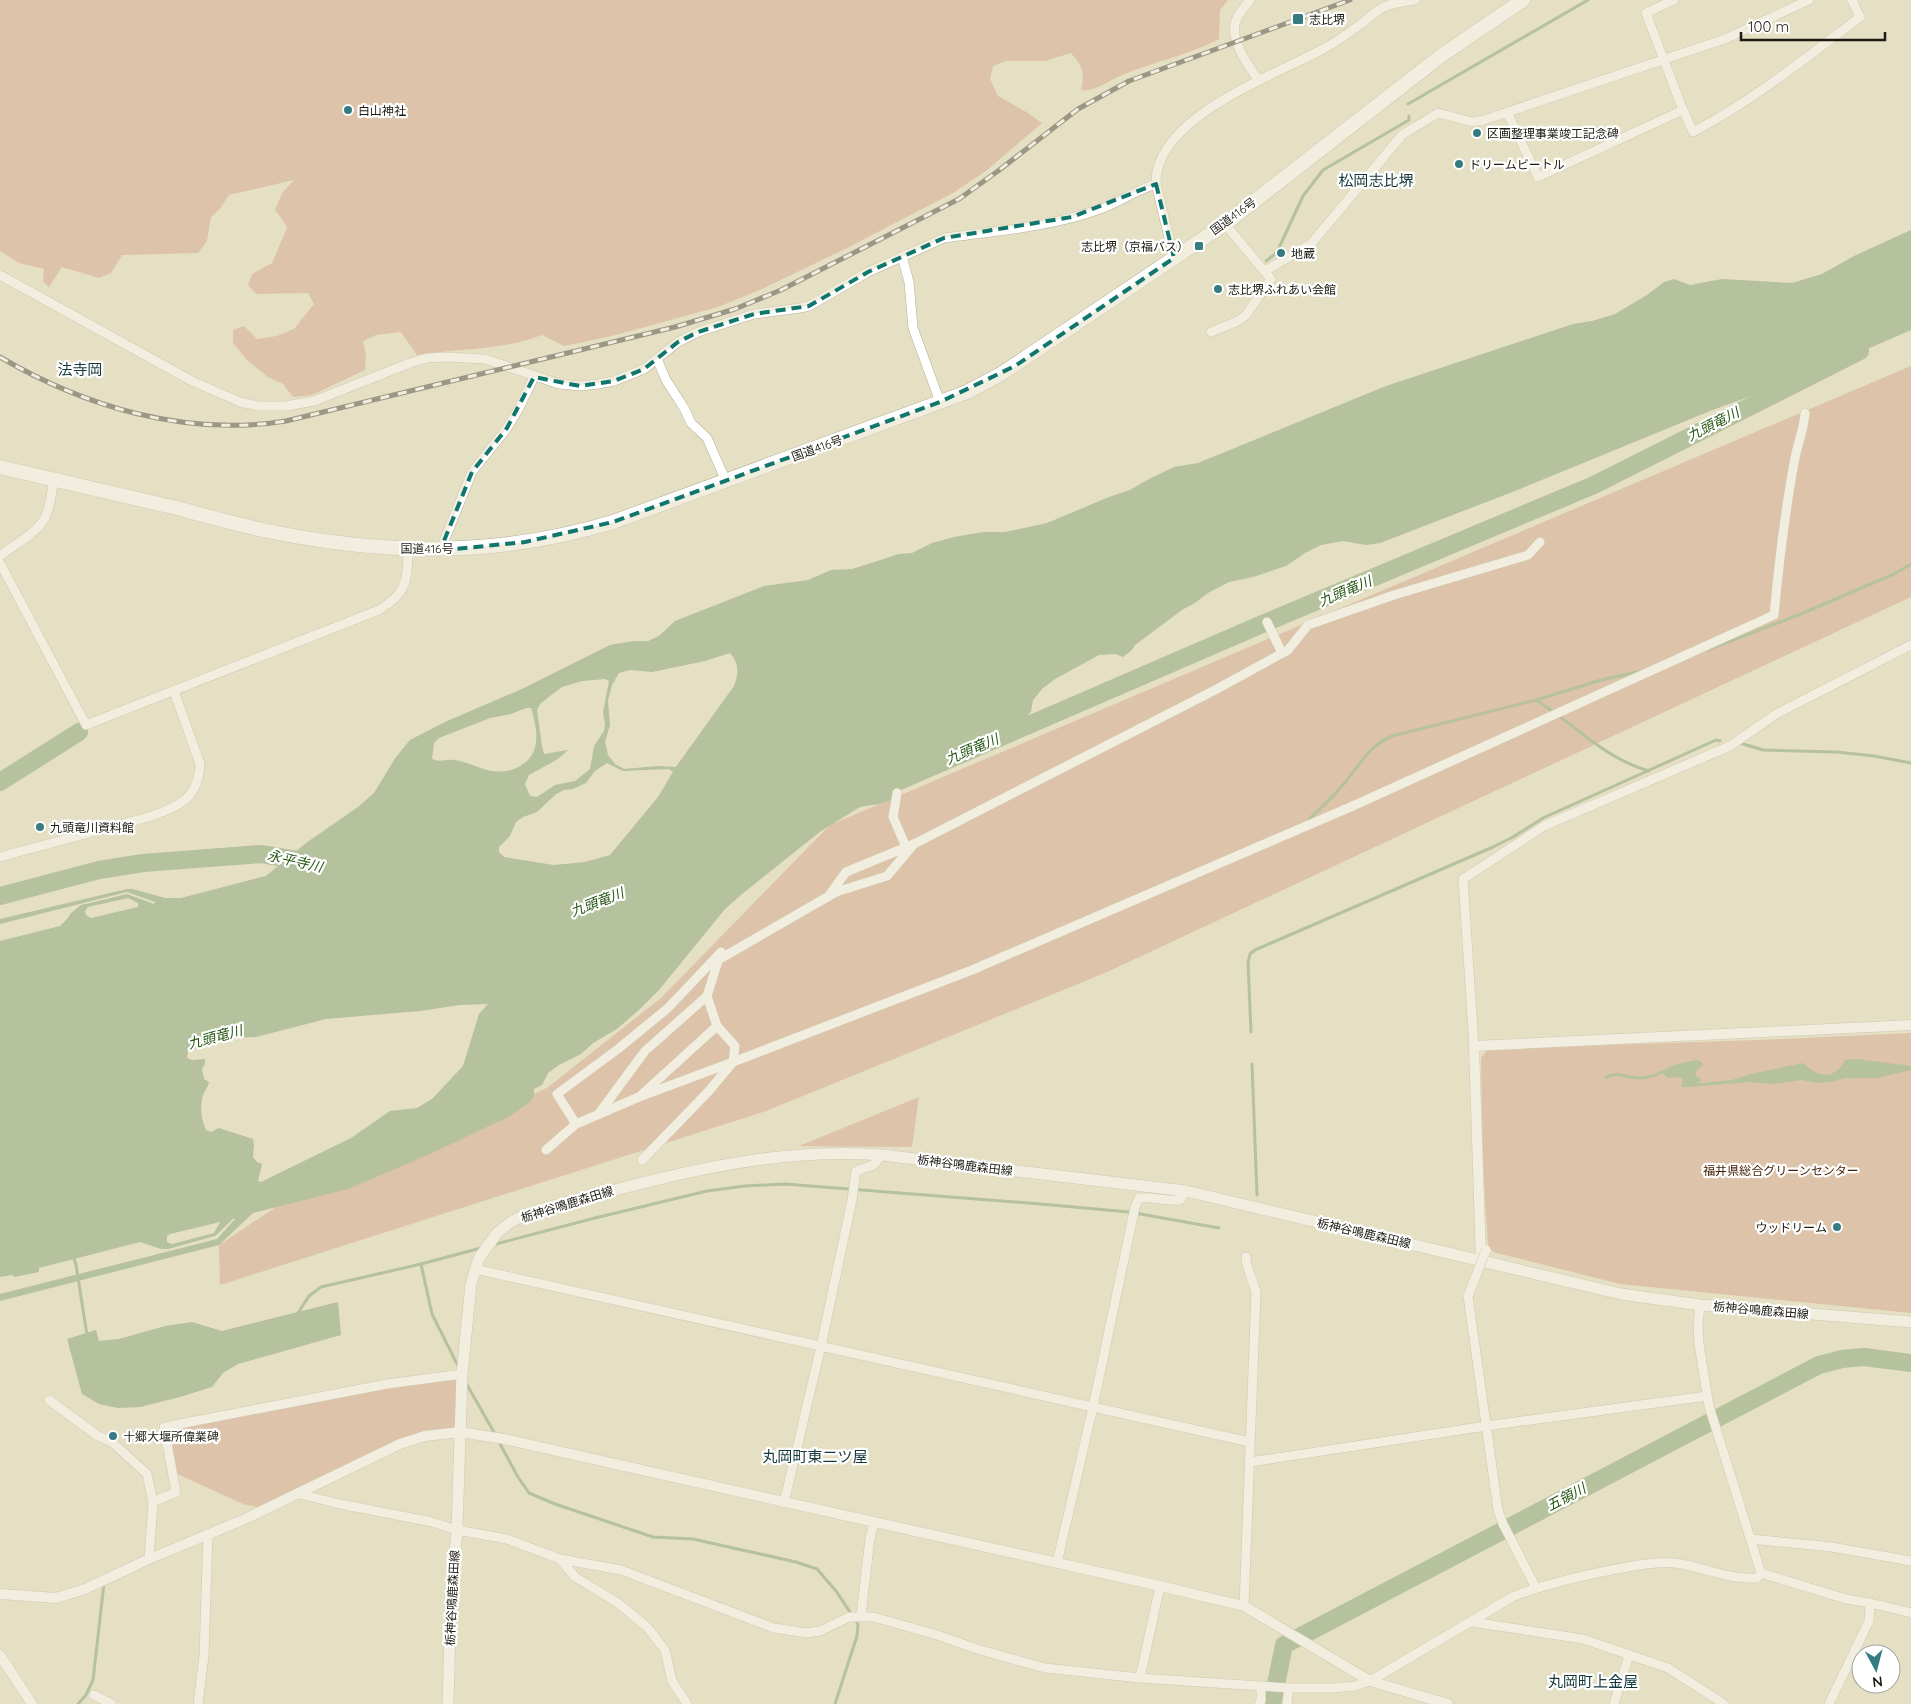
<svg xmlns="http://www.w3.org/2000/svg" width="1911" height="1704" font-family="Quicksand,'Noto Sans JP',sans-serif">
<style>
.green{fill:#d1a387}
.water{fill:#7a9f6e;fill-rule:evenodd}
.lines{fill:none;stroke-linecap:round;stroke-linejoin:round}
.stream{stroke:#7a9f6e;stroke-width:3}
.river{stroke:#7a9f6e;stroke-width:18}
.minor-casing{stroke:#b6b097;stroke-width:10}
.tertiary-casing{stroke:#b6b097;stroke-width:11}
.secondary-casing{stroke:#b6b097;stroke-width:12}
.trunk-casing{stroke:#b6b097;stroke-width:15}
.minor{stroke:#fff;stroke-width:9}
.tertiary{stroke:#fff;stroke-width:10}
.secondary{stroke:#fff;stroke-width:11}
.trunk{stroke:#fff;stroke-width:14}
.rail-casing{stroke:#444135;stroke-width:5}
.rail{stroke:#fff;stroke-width:3;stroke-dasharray:9;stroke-linecap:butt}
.minor-bridge-casing{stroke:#b6b097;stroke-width:10;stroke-linecap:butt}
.minor-bridge{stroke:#fff;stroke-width:9}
.marked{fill:none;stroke:#0f766e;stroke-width:4;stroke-dasharray:10 6;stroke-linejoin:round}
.poi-dot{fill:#347c82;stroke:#fff;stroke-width:2}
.labels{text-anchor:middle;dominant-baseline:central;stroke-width:4.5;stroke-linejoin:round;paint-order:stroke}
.poi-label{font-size:12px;fill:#1c1a11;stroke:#fff;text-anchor:start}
.street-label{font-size:12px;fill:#1c1a11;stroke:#fff}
.park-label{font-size:12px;fill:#462207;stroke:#fff}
.water-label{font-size:14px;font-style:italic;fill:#245510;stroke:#fff}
.quarter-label{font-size:15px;fill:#16383b;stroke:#fff}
</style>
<rect width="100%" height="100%" fill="#e5dfc4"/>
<g class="green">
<path d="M 0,0 L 1228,0 L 1220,10 L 1219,39 C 1187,56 1152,62 1120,76 C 1108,81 1093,93 1081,90 C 1085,72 1083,67 1071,53 L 1045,61 L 1006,61 L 993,66 L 990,79 L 998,96 L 1028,113 L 1042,123 L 986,171 L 953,193 L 847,248 L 762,289 L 718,307 L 612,336 L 564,346 L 542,335 C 500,351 460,348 417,355 L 401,332 L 376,335 L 363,341 L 366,355 L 365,370 L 312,395 L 293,397 L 283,384 L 268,377 L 247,360 L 233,343 L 233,330 L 244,326 L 257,339 L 277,336 L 294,329 L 314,304 L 308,293 L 256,294 L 248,285 L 252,274 L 272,263 L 287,228 L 282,219 L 275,210 L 282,193 L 294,180 L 229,195 L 219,210 L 211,217 L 207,241 L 198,253 L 122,255 L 111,273 L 99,278 L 62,267 L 49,287 L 43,281 L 44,269 L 19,263 L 0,251 Z"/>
<polygon points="1911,366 1911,597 1105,973 766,1111 220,1285 219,1245 276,1207 547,1088 661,998 830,825"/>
<polygon points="1911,1033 1911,1313 1620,1284 1493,1252 1488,1245 1483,1169 1481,1058 1488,1049 1759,1040"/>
<polygon points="919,1097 912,1147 799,1146"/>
<polygon points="462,1374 460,1432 425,1436 263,1508 243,1504 173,1472 164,1427"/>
</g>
<g class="water">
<path d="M 1911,230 L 1911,330 L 1801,378 L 1710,411 L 1515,491 L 1380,543 L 1366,545 L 1343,541 L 1321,545 L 1305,553 L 1286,566 L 1253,577 L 1229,582 L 1208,593 L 1195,603 L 1182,610 L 1135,645 L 1131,651 L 1123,657 L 1116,654 L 1099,655 L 1055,679 L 1043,688 L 1033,700 L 1031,711 L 1020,727 L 1006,738 L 957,762 L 945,761 L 926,765 L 913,773 L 891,800 L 879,804 L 860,807 L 821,831 L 742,894 L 725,909 L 659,990 L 640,1009 L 617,1029 L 593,1043 L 581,1054 L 559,1065 L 548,1073 L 542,1085 L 534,1089 L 534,1096 L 530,1102 L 510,1116 L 430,1154 L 348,1189 L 253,1213 L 219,1245 L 0,1301 L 0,1294 L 217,1239 L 235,1219 L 234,1218 L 215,1236 L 168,1249 L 161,1249 L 140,1242 L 39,1268 L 39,1272 L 14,1277 L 13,1275 L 0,1277 L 0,941 L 60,926 L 67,919 L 71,913 L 81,905 L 90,903 L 127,894 L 154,904 L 155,902 L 127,892 L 0,924 L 0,919 L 127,889 L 133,889 L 165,898 L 181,898 L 266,876 L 306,843 L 358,807 L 374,793 L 396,757 L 410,740 L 445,722 L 524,688 L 610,645 L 633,641 L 648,641 L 659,636 L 675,621 L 764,586 L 808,580 L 831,570 L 852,569 L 899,554 L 912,553 L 932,543 L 954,537 L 983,532 L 1005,532 L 1047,523 L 1109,497 L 1130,490 L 1149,479 L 1174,467 L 1198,463 L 1386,386 L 1573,324 L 1592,321 L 1615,314 L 1647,295 L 1664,282 L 1674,279 L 1690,285 L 1722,279 L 1792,283 L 1822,274 L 1854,256 ZM 730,653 C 739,662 739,674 734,686 L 678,764 L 676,767 L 658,766 L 624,769 L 615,764 L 608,755 L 605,742 L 610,725 L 608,701 L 612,685 L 619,673 L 630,670 L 652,672 L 705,661 ZM 605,679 L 609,681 L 603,712 L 605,724 L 604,731 L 594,746 L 590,769 L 575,781 L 555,785 L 537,797 L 530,796 L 525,784 L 529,775 C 542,767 557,762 568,750 L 544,754 L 542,747 L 537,710 L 541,703 L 562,687 L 582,681 ZM 526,708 L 531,708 C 537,727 542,751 523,764 C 512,772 502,773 487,770 C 476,767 465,761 454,760 C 444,759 442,763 432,759 L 434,743 L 439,738 L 490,718 L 511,714 ZM 607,763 L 623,771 L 669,769 L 673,772 L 658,797 L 610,855 L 585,862 L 554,865 L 504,857 L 499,852 L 499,847 L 510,836 L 516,822 L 523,817 L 537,812 L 556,794 L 564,790 L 573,789 L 586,783 L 595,771 ZM 128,898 L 138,903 L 138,907 L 91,918 L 86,915 L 85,911 L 88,907 ZM 488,1004 L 479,1014 L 463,1066 L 432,1099 L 417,1108 L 390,1111 L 351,1138 L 261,1182 L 258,1181 L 262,1164 L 257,1162 L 253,1157 L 254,1144 L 253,1139 L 219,1128 L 211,1132 L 206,1130 C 201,1120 199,1104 204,1093 C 206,1089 208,1087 209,1082 L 204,1079 L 202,1069 L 205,1064 L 205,1059 L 192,1060 L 187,1058 L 188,1051 L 230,1038 L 256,1037 L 326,1019 L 420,1011 L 460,1005 ZM 220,1222 L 214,1233 L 172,1244 L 167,1242 L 167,1236 L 170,1234 Z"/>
<path d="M 1857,1059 L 1911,1066 L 1911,1070 L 1878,1078 L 1846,1078 L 1831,1082 L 1817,1083 L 1801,1080 L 1774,1084 L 1746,1082 L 1730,1084 L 1729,1081 L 1751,1074 L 1803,1063 C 1817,1077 1835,1081 1845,1060 Z"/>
<polygon points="1697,1060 1702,1062 1703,1065 1698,1069 1695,1075 1702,1080 1692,1087 1681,1087 1683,1080 1681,1077 1668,1078 1663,1074 1662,1071 1677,1064"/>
<polygon points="338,1302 341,1335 238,1364 223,1373 212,1387 180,1397 140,1407 118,1408 99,1404 82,1394 67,1339 96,1330 99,1341 119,1339 165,1326 192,1322 222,1331"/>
</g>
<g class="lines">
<g class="stream">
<polyline points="1408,104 1588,0"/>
<polyline points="1266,261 1275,254 1278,250 1303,196 1323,170 1409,120 1409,116"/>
<polyline points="1707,650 1801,614 1894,574 1911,564"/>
<path d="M 1536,700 C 1573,723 1605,759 1649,771"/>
<polyline points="1740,743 1763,750 1837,752 1874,756 1911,763"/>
<path d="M 1309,819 C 1322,807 1336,794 1347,780 C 1361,762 1371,745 1392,736 L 1536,700 L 1601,680 L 1641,671"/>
<polyline points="1251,1032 1248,963 1250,954 1255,950 1493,847 1513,837 1543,818 1716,740 1720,741"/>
<polyline points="1252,1064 1257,1195"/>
<path d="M 1606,1077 C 1620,1071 1625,1078 1638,1078 C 1647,1078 1654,1076 1662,1072"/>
<polyline points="1695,1085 1730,1082"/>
<polyline points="492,1245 595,1218 707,1191 745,1186 785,1184 1029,1203 1129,1212 1219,1228"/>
<polyline points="73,1255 76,1265 87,1335"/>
<polyline points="421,1264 432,1314 459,1368"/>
<polyline points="296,1316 309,1296 321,1287 421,1264 481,1248"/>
<polyline points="466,1383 495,1434"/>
<polyline points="499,1442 518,1477 529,1493 555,1504 653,1537 693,1539 796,1562 817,1569 836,1591 858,1624 857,1636 835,1704"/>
<polyline points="78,1704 86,1695 93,1680 104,1583"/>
</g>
<g class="river">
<polyline points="0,782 79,732"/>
<polyline points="890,785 1267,622 1594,485 1860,351"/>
<polyline points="0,896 99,870 143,863 261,854 309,862"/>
<polyline points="1272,1704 1284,1645 1819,1365 1842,1359 1864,1357 1911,1363"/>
</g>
<defs>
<g id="minor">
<path d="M 1250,0 C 1244,7 1237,15 1235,24 C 1231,43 1249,66 1259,81"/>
<path d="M 1674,0 L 1646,13 L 1683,110 L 1693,132 C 1752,101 1806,58 1860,17 L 1852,0"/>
<polyline points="1507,112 1538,177 1683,110"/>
<polyline points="1156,184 1174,258"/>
<polyline points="902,256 909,282 913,328 940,402"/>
<polyline points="1265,271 1311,244 1402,135 1438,113 1472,122 1484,120 1725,39 1809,0"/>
<path d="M 0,275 L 192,381 L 240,402 L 258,406 L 286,406 L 314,401 L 410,363 L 427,358 L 445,357 L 485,359 L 559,384 L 580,386 L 598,384 L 614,381 L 644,369 L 678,342 L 698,332 L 754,314 L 800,308 L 809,306 L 868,272 L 944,238 C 996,231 1051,227 1100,209 C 1120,202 1136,190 1156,184 C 1154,117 1274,76 1323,49 C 1336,42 1349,33 1361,24 C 1368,19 1374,12 1382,8 C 1392,2 1403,2 1415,0"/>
<polyline points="1211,332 1238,321 1246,315 1271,279 1225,224"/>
<polyline points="657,359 666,380 684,408 691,423 707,438 726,481"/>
<polyline points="445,550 444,541 472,472 507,428 519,408 534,377"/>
<path d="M 0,556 C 12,546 35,534 43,521 C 50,510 52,493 53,480"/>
<path d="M 0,563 L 86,725 L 379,610 C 408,592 407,581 408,549"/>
<polyline points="1267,622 1282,653"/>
<polyline points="897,793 893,817 906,847"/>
<polyline points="914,844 1215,690 1288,650 1308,625 1394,595 1528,555 1540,542"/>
<path d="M 0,857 L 152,816 C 181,805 198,798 200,764 L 174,691"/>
<polyline points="718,960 836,892 887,876 914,844 846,872 828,897"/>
<polyline points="1474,1046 1463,879 1544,826 1730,746 1778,713 1911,645"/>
<path d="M 639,1097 L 733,1062 L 972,970 L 1355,805 L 1774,615 C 1779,562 1785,510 1795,458 C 1798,442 1804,429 1805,413"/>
<polyline points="600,1112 645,1051 707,996 717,1026"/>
<polyline points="576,1124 557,1094 618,1049 668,1008 721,952 707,996"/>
<polyline points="546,1150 576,1124 639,1097 717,1026 735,1046 733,1062 708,1092 642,1160"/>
<polyline points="475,1269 1250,1442"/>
<polyline points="1468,1296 1498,1510 1503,1524 1536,1588"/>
<polyline points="1700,1305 1698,1326 1699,1344 1709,1406 1761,1573"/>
<polyline points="49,1400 98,1436 112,1442 147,1474 153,1502"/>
<polyline points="1250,1462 1486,1426 1707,1396"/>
<path d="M 300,1494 L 335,1503 L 432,1522 L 457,1530 L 507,1539 L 560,1559 L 621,1570 L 774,1628 L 807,1633 L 820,1631 L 849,1617 L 874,1617 L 937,1635 L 980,1650 L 1045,1668 L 1140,1678 L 1289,1688 L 1332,1688 L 1355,1686 L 1370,1681 L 1514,1596 C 1552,1582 1593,1573 1633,1566 C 1646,1564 1661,1561 1675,1563 C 1703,1567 1729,1580 1757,1578 L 1761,1573 L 1846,1599 L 1870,1603 L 1911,1613"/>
<polyline points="784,1503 821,1346 852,1200 856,1171 873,1165 882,1155"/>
<polyline points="1751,1539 1832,1547 1911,1561"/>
<polyline points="149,1559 153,1502 176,1492 164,1427 387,1384 462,1374"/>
<polyline points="560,1559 575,1577 618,1603 647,1627 665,1650 672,1681 687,1704"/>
<path d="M 1057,1563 L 1093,1407 L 1135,1207 L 1139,1198 C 1154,1196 1165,1202 1180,1200 L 1186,1191"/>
<polyline points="1244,1606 1256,1292 1247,1265 1246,1257"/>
<polyline points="861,1616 870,1538 874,1523"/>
<polyline points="1472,1622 1583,1639 1668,1668 1724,1704"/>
<polyline points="1140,1678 1160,1586"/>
<polyline points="94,1695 112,1704"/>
<polyline points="198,1704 204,1656 208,1534"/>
<polyline points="1259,1704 1261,1701 1261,1687"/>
<polyline points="1287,1704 1289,1688"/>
<polyline points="1614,1704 1629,1655"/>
<polyline points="1829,1704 1869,1621 1870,1603"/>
</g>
<g id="tertiary">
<polyline points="1481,1260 1474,1046 1911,1025"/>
<polyline points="0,1594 56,1598 85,1589 149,1559 245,1519 400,1444 425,1436 460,1432 504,1439 1160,1586 1244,1606 1370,1681 1448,1704"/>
<polyline points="0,1655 32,1704"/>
</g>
<path id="secondary" d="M 448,1704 L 451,1595 L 457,1530 L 462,1374 L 471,1284 L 479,1258 L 498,1232 L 511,1222 L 526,1214 C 555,1205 585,1197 615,1190 C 702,1167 791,1148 882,1155 L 1186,1191 L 1621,1294 L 1700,1305 L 1911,1322"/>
<path id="trunk" d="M 0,467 C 60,481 120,495 181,509 C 206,516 232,523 258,529 C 379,555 494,558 613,522 L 940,402 L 967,392 L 1001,374 L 1225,224 L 1442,55 L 1523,0"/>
</defs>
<use href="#minor" class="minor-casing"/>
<use href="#tertiary" class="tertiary-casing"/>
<use href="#secondary" class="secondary-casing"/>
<use href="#trunk" class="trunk-casing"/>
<use href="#minor" class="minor"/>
<use href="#tertiary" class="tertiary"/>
<use href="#secondary" class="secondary"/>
<use href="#trunk" class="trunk"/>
<defs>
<path id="rail" d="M 0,357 C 85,407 186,437 286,421 L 675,327 L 735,309 L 781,290 L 959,199 L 998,171 L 1078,109 L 1129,81 L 1350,0"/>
</defs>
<use href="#rail" class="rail-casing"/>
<use href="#rail" class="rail"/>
<defs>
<polyline id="minor-bridge" points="1468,1296 1486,1250"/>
</defs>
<use href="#minor-bridge" class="minor-bridge-casing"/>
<use href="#minor-bridge" class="minor-bridge"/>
</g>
<path d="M0 0H1911V1704H0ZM 1156,184 L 1174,258 L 1015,366 L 940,402 L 613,522 L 525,542 L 445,550 L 444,541 L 472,472 L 507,428 L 534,377 L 580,386 L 614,381 L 644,369 L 678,342 L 698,332 L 754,314 L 809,306 L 868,272 L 944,238 L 1072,217 Z" fill="#e5dfc4" fill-opacity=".55" fill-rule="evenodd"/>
<path class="marked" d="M 1156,184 L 1174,258 L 1015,366 L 940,402 L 613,522 L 525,542 L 445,550 L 444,541 L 472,472 L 507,428 L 534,377 L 580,386 L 614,381 L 644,369 L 678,342 L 698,332 L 754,314 L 809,306 L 868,272 L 944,238 L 1072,217 Z"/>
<g class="poi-dot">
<rect x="1292" y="13" width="12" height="12" rx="2.5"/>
<circle cx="348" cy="110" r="5"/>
<circle cx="1477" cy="133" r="5"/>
<circle cx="1459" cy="164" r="5"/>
<rect x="1194" y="241" width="10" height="10" rx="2.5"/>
<circle cx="1281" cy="253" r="5"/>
<circle cx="1218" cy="289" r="5"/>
<circle cx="40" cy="827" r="5"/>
<circle cx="1837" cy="1227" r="5"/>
<circle cx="113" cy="1436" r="5"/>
</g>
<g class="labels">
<g class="poi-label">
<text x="1309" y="19">志比堺</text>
<text x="358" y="110">白山神社</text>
<text x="1487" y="133">区画整理事業竣工記念碑</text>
<text x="1469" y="164">ドリームビートル</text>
<text x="1189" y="246" text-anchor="end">志比堺（京福バス）</text>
<text x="1291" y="253">地蔵</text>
<text x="1228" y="289">志比堺ふれあい会館</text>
<text x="50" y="827">九頭竜川資料館</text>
<text x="1827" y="1227" text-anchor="end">ウッドリーム</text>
<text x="123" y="1436">十郷大堰所偉業碑</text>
</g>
<g class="street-label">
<text transform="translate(1233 216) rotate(-36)">国道416号</text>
<text transform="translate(817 448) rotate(-20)">国道416号</text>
<text x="427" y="548">国道416号</text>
<text transform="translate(965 1165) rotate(7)">栃神谷鳴鹿森田線</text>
<text transform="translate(567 1204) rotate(-17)">栃神谷鳴鹿森田線</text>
<text transform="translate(1364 1233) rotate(13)">栃神谷鳴鹿森田線</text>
<text transform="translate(1761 1310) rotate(5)">栃神谷鳴鹿森田線</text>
<text transform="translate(452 1598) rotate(-87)">栃神谷鳴鹿森田線</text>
</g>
<g class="park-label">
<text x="1781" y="1170">福井県総合グリーンセンター</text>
</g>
<g class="water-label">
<text transform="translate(1713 424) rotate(-27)">九頭竜川</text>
<text transform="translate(1345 591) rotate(-23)">九頭竜川</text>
<text transform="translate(972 749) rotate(-23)">九頭竜川</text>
<text transform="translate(295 861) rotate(13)">永平寺川</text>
<text transform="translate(597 902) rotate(-21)">九頭竜川</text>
<text transform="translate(215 1037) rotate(-15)">九頭竜川</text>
<text transform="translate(1566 1497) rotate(-28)">五領川</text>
</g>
<g class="quarter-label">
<text x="1376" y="180">松岡志比堺</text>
<text x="80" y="369">法寺岡</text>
<text x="815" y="1456">丸岡町東二ツ屋</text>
<text x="1593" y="1681">丸岡町上金屋</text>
</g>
</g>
<g transform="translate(1876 1669) rotate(173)"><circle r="24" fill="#ffffff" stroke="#a4a3a0"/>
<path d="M0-4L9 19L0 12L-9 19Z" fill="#347c82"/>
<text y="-8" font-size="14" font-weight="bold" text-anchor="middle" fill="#1c1a11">N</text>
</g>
<path d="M1741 32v8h144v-8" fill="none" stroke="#1c1a11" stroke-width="2.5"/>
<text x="1748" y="32" font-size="15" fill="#1c1a11" stroke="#ffffff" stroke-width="4" paint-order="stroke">100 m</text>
</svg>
